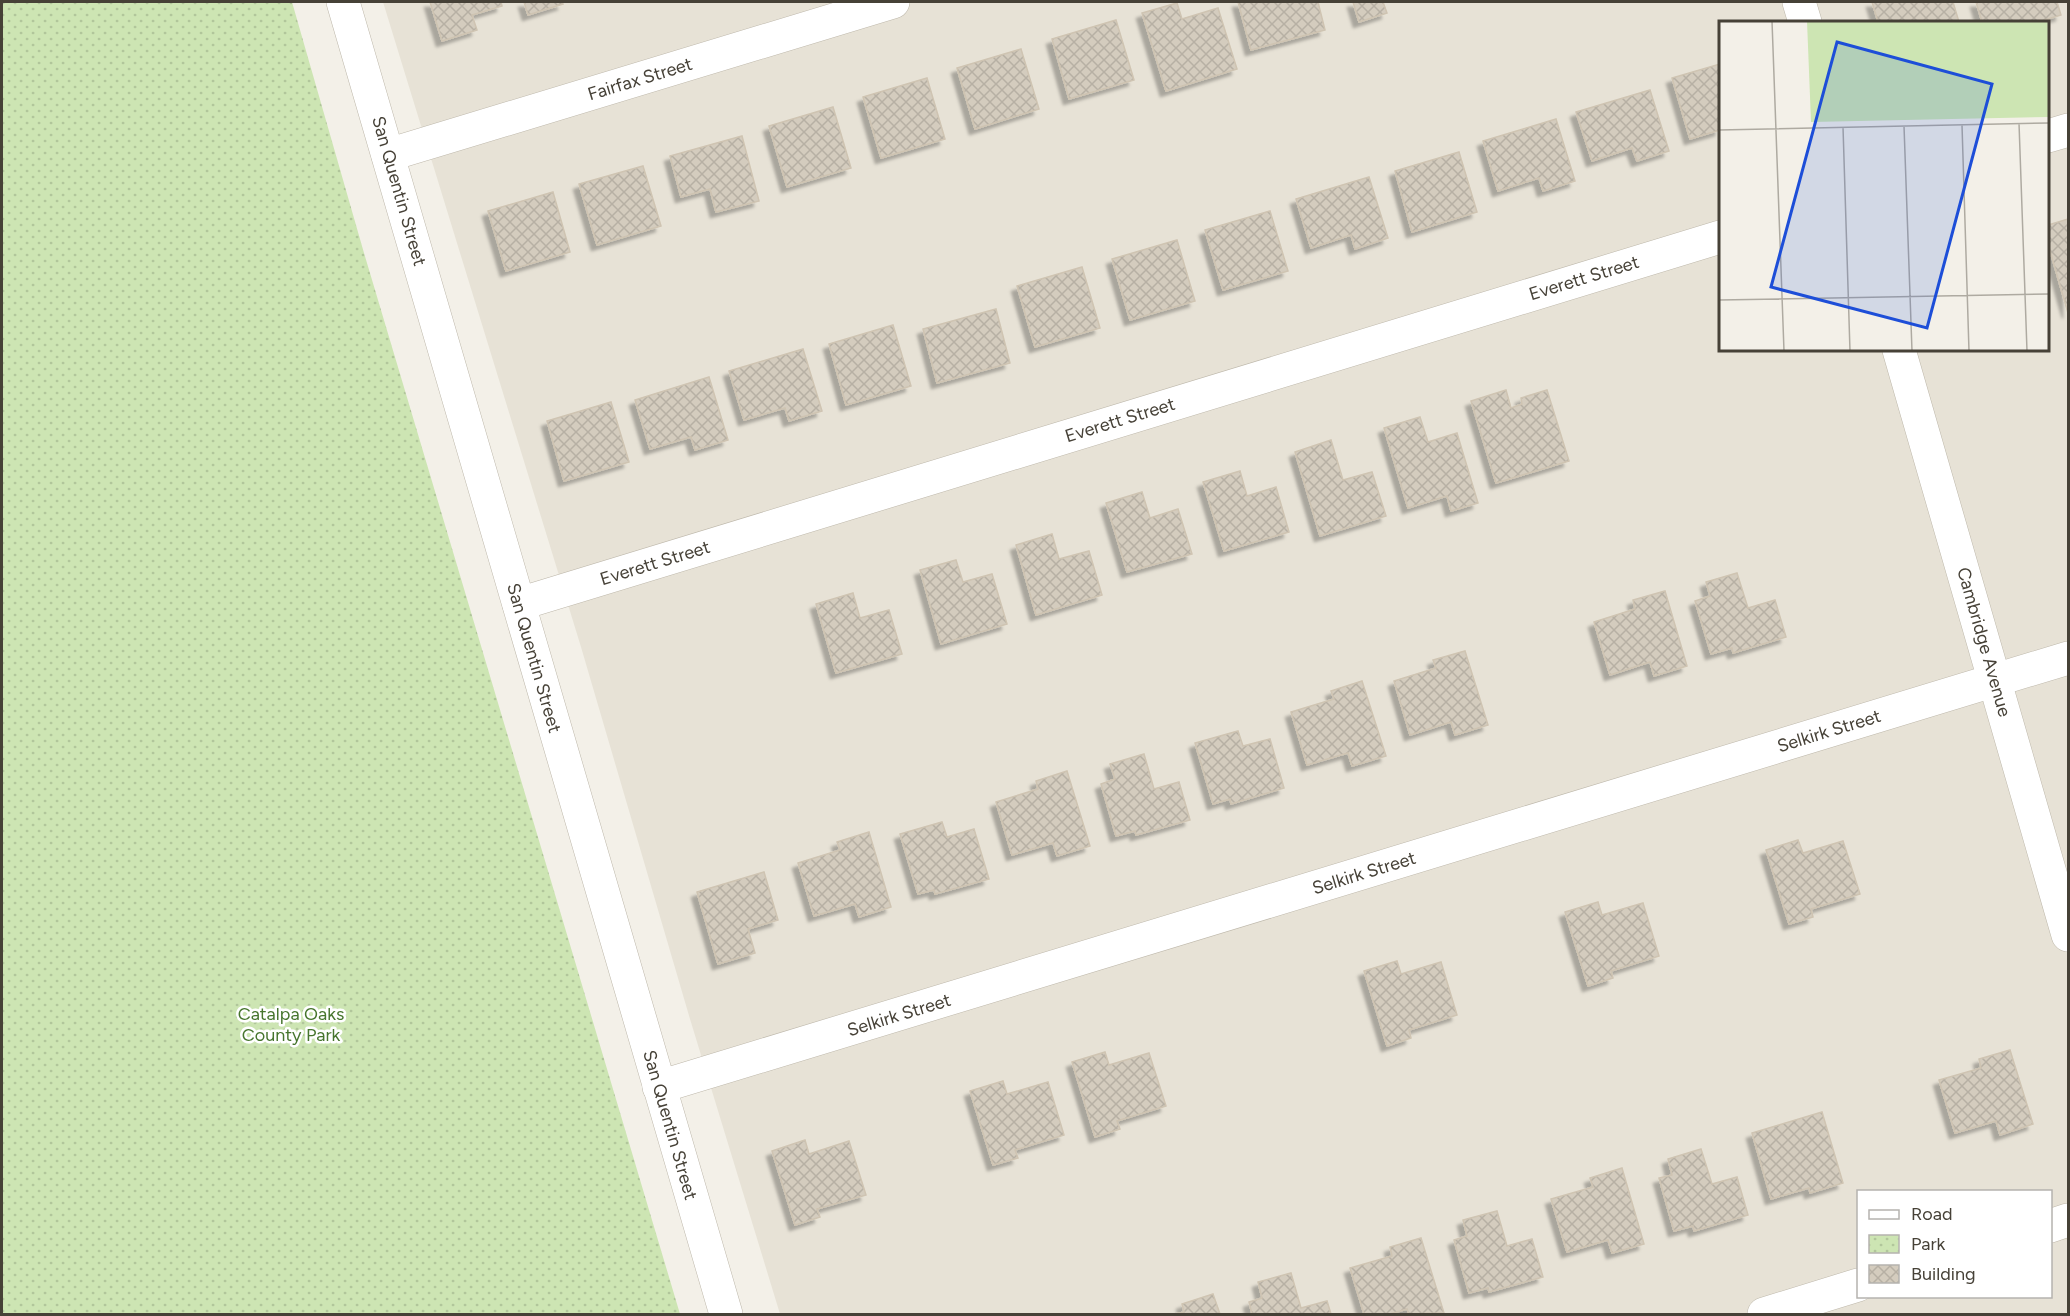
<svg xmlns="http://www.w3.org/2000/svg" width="2070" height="1316" font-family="Figtree,sans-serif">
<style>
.residential{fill:#e7e2d6;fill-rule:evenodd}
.park{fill:url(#park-dots)}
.building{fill:url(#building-cross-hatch);stroke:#cfc4b2;stroke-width:1.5;filter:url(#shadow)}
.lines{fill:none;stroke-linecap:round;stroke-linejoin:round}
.minor-casing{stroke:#beb8ab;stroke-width:34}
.minor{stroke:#fff;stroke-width:33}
.labels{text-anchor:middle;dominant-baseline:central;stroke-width:5;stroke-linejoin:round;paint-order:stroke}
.street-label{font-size:18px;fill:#464137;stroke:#fff}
.park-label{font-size:18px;fill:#46752d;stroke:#fff}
.inset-road{fill:none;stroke:#aeaaa1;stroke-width:1.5}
.view{fill:#1d4ed8;fill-opacity:0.15;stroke:#1d4ed8;stroke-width:3}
.inset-edge{fill:none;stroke:#464137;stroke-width:3}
</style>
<defs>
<pattern id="park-dots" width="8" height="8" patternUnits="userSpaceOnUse" patternTransform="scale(1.5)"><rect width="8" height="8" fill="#cde5b3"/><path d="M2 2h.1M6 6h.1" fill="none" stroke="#b1c69b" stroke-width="1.8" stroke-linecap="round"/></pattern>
<pattern id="building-cross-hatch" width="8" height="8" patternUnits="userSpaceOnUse" patternTransform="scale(1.5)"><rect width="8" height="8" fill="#d4ccbe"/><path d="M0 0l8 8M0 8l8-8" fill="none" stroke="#b7b0a4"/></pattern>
<filter id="shadow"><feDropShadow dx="-5.5" dy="5.5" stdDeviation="1.5" flood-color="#0004"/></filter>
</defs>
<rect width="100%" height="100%" fill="#f3f0e8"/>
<path class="residential" d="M 383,2 L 2068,2 L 2068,1314 L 780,1314 L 690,1019 L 581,647 ZM 1720,22 L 2048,22 L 2048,350 L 1720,350 ZM 1858,1192 L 2050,1192 L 2050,1296 L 1858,1296 Z"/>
<polygon class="park" points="2,2 292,2 364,253 680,1314 2,1314"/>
<g class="building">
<polygon points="430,2 501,2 502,6 472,15 477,30 442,41"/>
<polygon points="524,2 562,2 563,4 528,15"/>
<polygon points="1238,2 1318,2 1325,30 1251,50"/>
<polygon points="1353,2 1383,2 1387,13 1359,22"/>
<polygon points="1872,2 1953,2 1959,22 1878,22"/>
<polygon points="1976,2 2057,2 2061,15 2038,22 1982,22"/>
<polygon points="1177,3 1182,19 1218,8 1237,69 1166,91 1142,13"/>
<polygon points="1116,20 1134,80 1069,99 1052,39"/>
<polygon points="1021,49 1039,109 975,129 957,68"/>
<polygon points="1720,64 1720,130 1690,139 1672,78"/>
<polygon points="927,78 945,139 881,158 863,97"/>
<polygon points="1650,90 1669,151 1637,161 1632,148 1592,161 1576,112"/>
<polygon points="833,107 851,168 787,187 769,126"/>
<polygon points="1556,119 1575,181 1543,191 1539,178 1498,191 1483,141"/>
<polygon points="742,136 759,201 716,212 710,189 681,197 670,156"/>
<polygon points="1459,152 1477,212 1412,232 1395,171"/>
<polygon points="643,166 661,226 597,245 579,184"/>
<polygon points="1369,177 1388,238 1355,249 1351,235 1311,248 1296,199"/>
<polygon points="553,192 570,252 506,271 488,211"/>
<polygon points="1270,211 1288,271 1223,290 1205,230"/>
<polygon points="2068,219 2068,313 2048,244 2048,225"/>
<polygon points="1177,240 1195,301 1130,320 1112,259"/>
<polygon points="1082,267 1100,328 1035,347 1017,286"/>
<polygon points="996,309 1010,363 937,383 923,329"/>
<polygon points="893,325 911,386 846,405 829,344"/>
<polygon points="803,349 822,411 789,421 785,408 744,420 729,371"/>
<polygon points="709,377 728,440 695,450 691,437 650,449 635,400"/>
<polygon points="1506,390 1511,408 1522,404 1521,398 1547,390 1569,461 1496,483 1471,401"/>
<polygon points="611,402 629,462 564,481 547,421"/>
<polygon points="1420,417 1428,442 1457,433 1478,503 1451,511 1447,496 1408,508 1384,428"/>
<polygon points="1331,440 1343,480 1372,472 1386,516 1320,536 1295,452"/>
<polygon points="1240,471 1247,496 1276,487 1289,532 1224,551 1203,482"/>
<polygon points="1142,492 1150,518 1178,509 1192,554 1127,572 1106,503"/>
<polygon points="1052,534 1059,559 1089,551 1102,595 1036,615 1016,545"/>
<polygon points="956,560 963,582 992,574 1007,624 941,644 920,570"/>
<polygon points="1737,573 1748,608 1775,600 1786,637 1733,653 1732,648 1711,654 1695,601 1710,596 1706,582"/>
<polygon points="1665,591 1687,666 1654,676 1650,662 1610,675 1594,622 1635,609 1633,600"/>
<polygon points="853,593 860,618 889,610 902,654 836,673 816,604"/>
<polygon points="1465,651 1488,725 1455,735 1451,722 1410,735 1394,681 1436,668 1433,660"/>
<polygon points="1362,681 1386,756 1352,766 1348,753 1307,765 1291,712 1334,699 1331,691"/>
<polygon points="1238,731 1243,746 1270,739 1284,788 1231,804 1230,799 1213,804 1195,743"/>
<polygon points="1144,754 1154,789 1179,782 1190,820 1136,835 1135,831 1116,836 1101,784 1115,779 1110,764"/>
<polygon points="1067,771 1090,846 1057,856 1053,843 1012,855 996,802 1038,789 1036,781"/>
<polygon points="942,822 947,837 974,829 989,879 935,894 934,890 918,894 900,834"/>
<polygon points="869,832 891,907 859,917 855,904 814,916 798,863 840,850 837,842"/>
<polygon points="1798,840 1803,853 1843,841 1860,894 1811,909 1813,917 1789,924 1766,850"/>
<polygon points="764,872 778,920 748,929 755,953 718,964 697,892"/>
<polygon points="1598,902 1602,915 1643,903 1659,956 1611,971 1613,978 1588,986 1565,912"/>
<polygon points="1397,961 1401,974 1441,962 1457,1015 1409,1030 1411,1038 1387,1046 1364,971"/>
<polygon points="2010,1050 2033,1124 2000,1135 1996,1121 1955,1133 1939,1080 1981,1068 1979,1059"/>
<polygon points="1105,1052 1109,1065 1149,1053 1166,1106 1117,1121 1120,1129 1095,1137 1072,1062"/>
<polygon points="1003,1081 1007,1094 1048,1082 1064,1135 1015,1150 1018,1158 993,1165 970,1091"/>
<polygon points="1822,1112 1843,1183 1810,1193 1809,1188 1771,1199 1752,1133"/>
<polygon points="805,1140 809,1154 849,1141 866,1195 817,1209 820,1217 795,1225 772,1151"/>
<polygon points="1701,1149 1712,1184 1737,1177 1748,1215 1694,1231 1693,1226 1674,1231 1659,1178 1672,1175 1668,1159"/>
<polygon points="1622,1168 1644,1244 1612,1253 1608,1240 1567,1252 1551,1199 1593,1187 1590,1178"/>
<polygon points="1497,1211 1507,1246 1532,1239 1543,1277 1489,1292 1488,1288 1469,1293 1454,1240 1467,1236 1463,1220"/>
<polygon points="1421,1238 1444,1313 1409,1314 1407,1309 1390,1314 1364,1314 1350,1268 1392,1256 1390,1247"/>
<polygon points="1291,1273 1301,1308 1327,1301 1331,1314 1252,1314 1249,1302 1262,1298 1258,1282"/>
<polygon points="1213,1294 1220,1314 1175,1314 1184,1312 1182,1304"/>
</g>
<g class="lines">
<defs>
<g id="minor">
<polyline points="343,2 726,1314"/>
<polyline points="1799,2 1805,22"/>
<polyline points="2048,136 2068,130"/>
<polyline points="388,155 893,2"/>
<polyline points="1899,350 2068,935"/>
<polyline points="519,604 1720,237"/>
<polyline points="659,1087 2068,658"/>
<polyline points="2050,1226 2068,1220"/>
<polyline points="1764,1314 1858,1285"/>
</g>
</defs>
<use href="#minor" class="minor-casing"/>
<use href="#minor" class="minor"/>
</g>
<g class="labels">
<g class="street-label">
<text transform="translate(640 79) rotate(-17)">Fairfax Street</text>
<text transform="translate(399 191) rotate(74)">San Quentin Street</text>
<text transform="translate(1584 278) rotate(-17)">Everett Street</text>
<text transform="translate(1120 420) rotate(-17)">Everett Street</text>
<text transform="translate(655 563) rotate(-17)">Everett Street</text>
<text transform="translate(1984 642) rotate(74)">Cambridge Avenue</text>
<text transform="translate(534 658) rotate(74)">San Quentin Street</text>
<text transform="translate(1829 731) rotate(-17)">Selkirk Street</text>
<text transform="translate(1364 873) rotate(-17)">Selkirk Street</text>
<text transform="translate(899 1015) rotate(-17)">Selkirk Street</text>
<text transform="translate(670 1125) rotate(74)">San Quentin Street</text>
</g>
<g class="park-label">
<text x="291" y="1014">Catalpa Oaks<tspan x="291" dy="21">County Park</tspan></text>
</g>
</g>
<g transform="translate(1719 21)">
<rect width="330" height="330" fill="#f3f0e8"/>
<path d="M 88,0 L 330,0 L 330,96 L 92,101 Z" fill="#cde5b3"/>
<path class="inset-road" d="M 53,0 L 65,330M 300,102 L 308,330M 243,104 L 250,330M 185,105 L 193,330M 124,106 L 131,330M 0,109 L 330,102M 0,279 L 330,273"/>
<path class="view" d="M 118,21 L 273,63 L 208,307 L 52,266 Z"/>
<rect width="330" height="330" class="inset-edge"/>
</g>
<rect width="2070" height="1316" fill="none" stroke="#464137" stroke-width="6"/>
<rect x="1857" y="1190" width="195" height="108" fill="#ffffff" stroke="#b5b3af" stroke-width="1.5"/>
<rect x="1869" y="1210" width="30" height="9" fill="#ffffff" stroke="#b5b3af" stroke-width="1.5"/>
<text x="1911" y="1220" font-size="18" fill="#464137">Road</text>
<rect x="1869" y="1235" width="30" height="18" fill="url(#park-dots)" stroke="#b5b3af" stroke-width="1.5"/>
<text x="1911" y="1250" font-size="18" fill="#464137">Park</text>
<rect x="1869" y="1265" width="30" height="18" fill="url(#building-cross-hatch)" stroke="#b5b3af" stroke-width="1.5"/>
<text x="1911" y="1280" font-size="18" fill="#464137">Building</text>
</svg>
